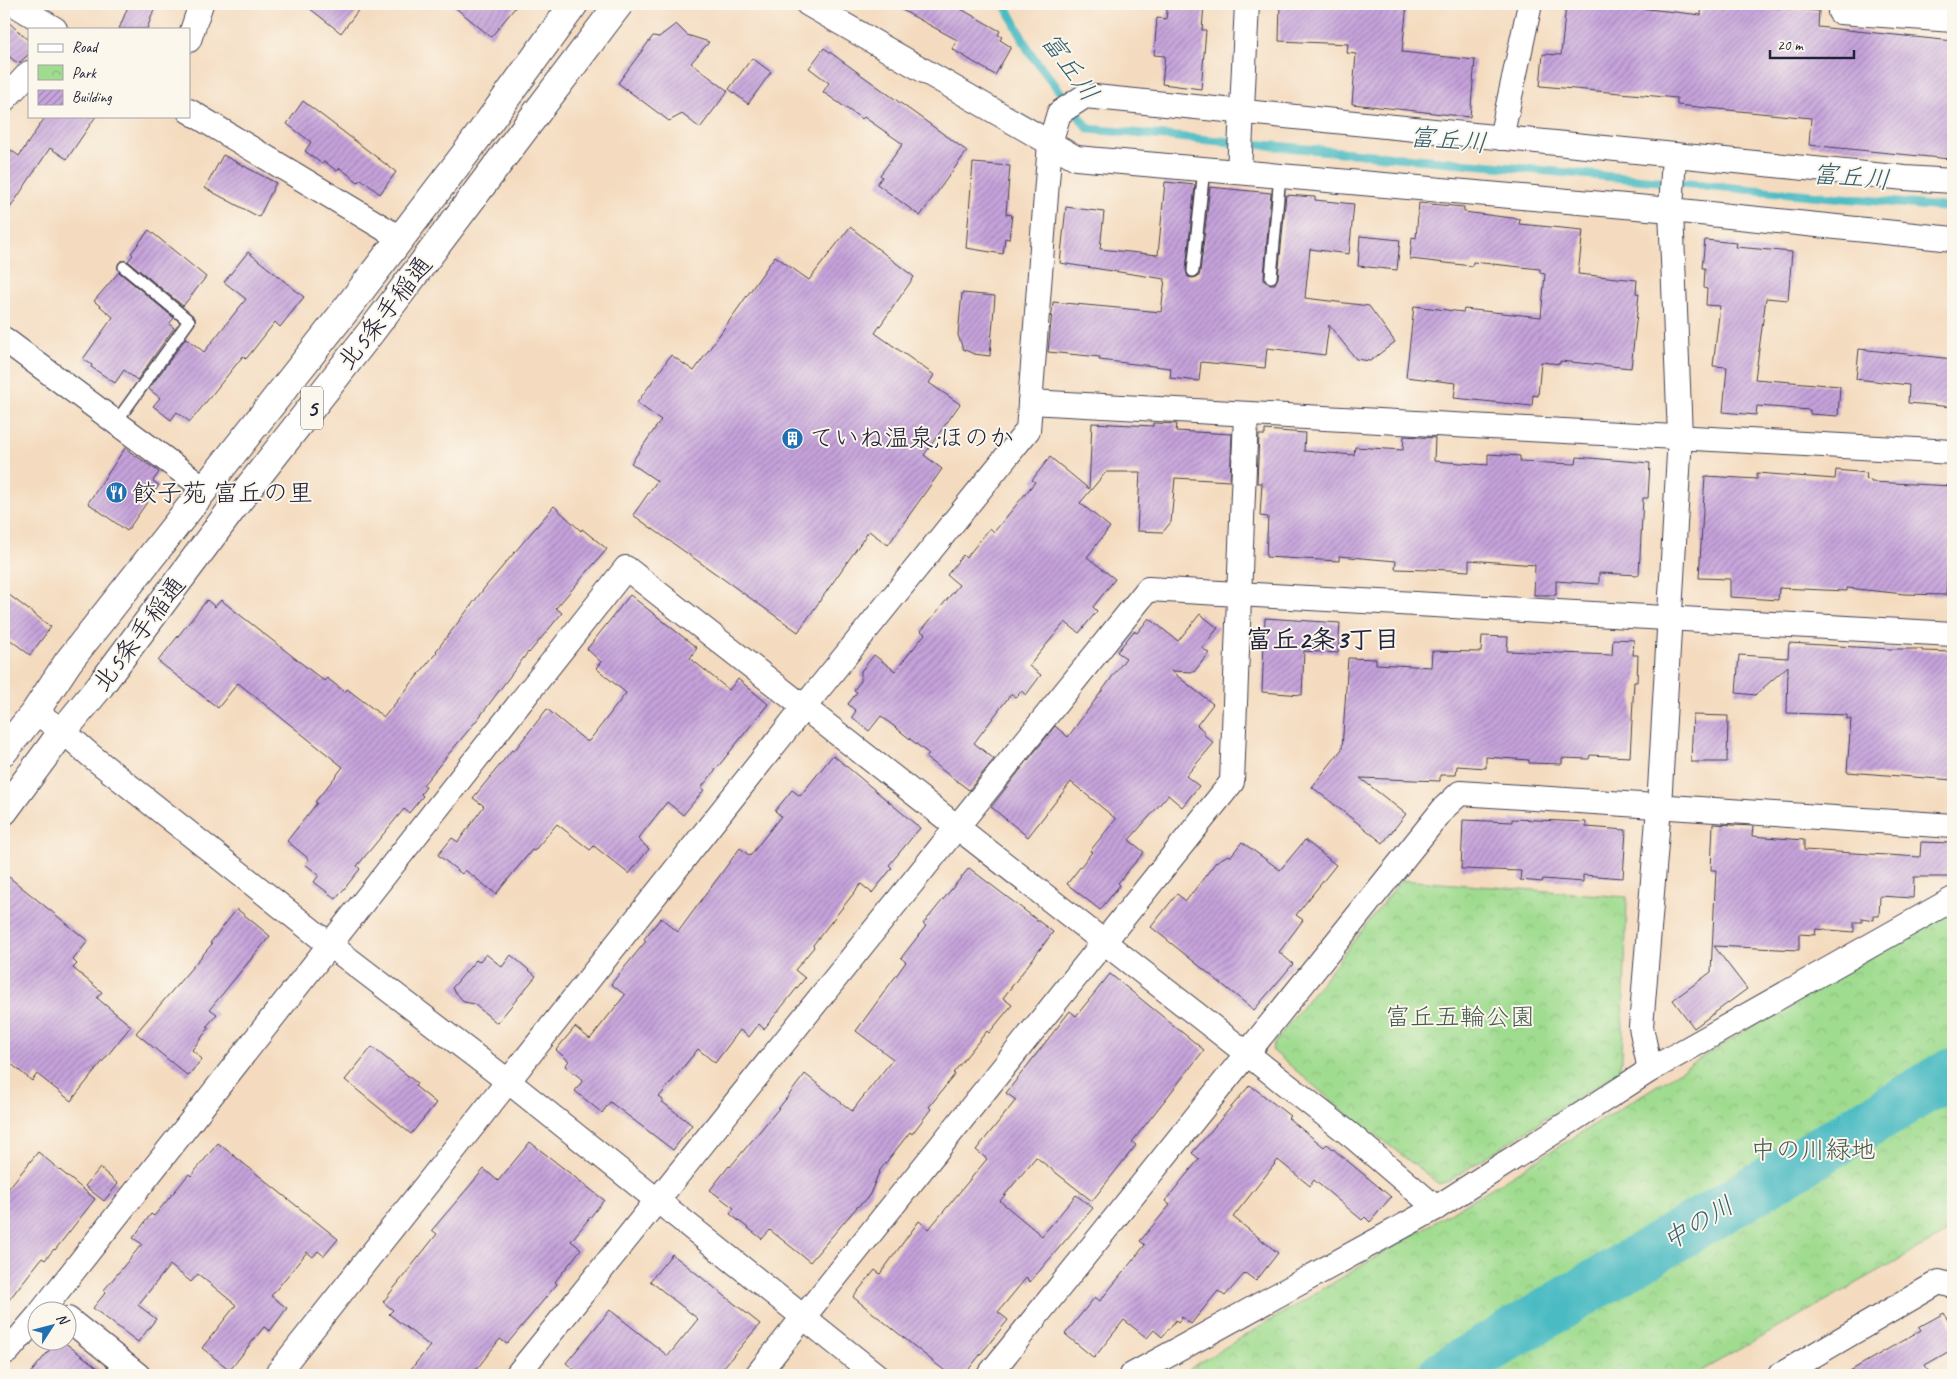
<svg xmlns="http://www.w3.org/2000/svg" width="1957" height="1379" font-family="Caveat,'Klee One',sans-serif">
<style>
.park{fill:url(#park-crowns);stroke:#617f66}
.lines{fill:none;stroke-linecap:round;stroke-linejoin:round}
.stream{stroke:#4cbbc3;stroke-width:9}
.river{stroke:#4cbbc3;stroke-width:50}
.building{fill:url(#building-hatch)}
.service-casing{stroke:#423e4f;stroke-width:14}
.minor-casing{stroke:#423e4f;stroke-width:26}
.trunk-casing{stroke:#423e4f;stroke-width:30}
.service{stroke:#fff;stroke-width:11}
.minor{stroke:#fff;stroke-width:24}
.trunk{stroke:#fff;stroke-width:28}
.labels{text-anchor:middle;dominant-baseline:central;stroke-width:4;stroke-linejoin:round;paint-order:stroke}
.shield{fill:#fbf7ec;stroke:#636270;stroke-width:1}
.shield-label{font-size:24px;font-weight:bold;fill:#22223b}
.street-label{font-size:25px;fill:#22223b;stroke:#fbf7ec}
.poi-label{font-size:25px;fill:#22223b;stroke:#fbf7ec;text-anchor:start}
.park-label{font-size:25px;fill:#485a54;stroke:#fbf7ec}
.water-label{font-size:26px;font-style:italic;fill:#335f71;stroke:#fbf7ec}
.neighbourhood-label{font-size:26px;font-weight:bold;fill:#22223b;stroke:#fbf7ec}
</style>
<defs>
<pattern id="park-crowns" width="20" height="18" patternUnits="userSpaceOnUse" patternTransform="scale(1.25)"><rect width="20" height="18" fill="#a0dc90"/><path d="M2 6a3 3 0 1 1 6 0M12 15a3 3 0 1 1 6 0" fill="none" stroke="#8abc7d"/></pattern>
<pattern id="building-hatch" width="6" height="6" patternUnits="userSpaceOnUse" patternTransform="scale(1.25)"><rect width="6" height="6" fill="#c6a3db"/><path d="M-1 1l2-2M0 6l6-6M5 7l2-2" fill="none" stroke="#a084b3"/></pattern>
</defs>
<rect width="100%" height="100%" fill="#fbf7ec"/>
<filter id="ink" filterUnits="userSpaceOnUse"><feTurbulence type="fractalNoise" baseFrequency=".02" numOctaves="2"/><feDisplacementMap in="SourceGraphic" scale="10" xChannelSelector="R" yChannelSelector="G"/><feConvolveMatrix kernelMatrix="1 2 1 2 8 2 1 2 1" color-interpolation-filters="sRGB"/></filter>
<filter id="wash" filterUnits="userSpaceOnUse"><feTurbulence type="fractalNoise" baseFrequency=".0096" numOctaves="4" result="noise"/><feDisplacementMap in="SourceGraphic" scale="20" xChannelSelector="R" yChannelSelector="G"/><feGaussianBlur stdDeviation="1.12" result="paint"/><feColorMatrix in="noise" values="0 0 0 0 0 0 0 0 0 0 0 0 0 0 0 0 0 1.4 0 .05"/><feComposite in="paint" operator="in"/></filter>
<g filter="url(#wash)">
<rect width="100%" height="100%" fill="#f4dbbf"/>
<g class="park">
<polygon points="1401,880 1627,897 1622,1058 1618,1072 1449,1181 1439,1184 1368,1129 1360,1125 1272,1050 1274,1043"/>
<polygon points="1953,911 1953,1229 1694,1375 1179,1375 1495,1186 1780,1009"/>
</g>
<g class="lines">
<polyline class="stream" points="1005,4 1030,53 1089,129 1953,208"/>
<polyline class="river" points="1443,1375 1953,1072"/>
</g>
<g id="blocks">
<g class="building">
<polygon points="129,4 156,4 147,29 119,29"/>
<polygon points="304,4 363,4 341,33"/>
<polygon points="451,4 518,4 491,37"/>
<polygon points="891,4 952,4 1000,31 998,35 1002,37 1000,40 1011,47 995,75 952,49 957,40"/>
<polygon points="1168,4 1204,4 1202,30 1206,30 1201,89 1162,84 1165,56 1154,55 1157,18 1166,19"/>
<polygon points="1280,4 1407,4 1402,52 1475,60 1470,117 1352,104 1356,54 1347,53 1348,44 1279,41"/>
<polygon points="1566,4 1605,4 1701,15 1702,4 1765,4 1765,7 1819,11 1818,27 1953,41 1953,123 1950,159 1809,145 1811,118 1677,105 1677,98 1540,86 1543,54 1561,55"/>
<polygon points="4,18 29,41 29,54 18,64 4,52"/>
<polygon points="676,24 687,35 709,42 691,63 728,91 700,128 682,114 669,121 618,83 653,36 659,37"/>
<polygon points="824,48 967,151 920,216 877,184 882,177 880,175 903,144 864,117 862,119 823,92 829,83 809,68"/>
<polygon points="752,58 771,72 748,104 729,89"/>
<polygon points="303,101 396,172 380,194 361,179 358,182 340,168 337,171 324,161 322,164 305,151 311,142 287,124"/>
<polygon points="46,116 96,116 67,159 50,148 4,217 4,145 19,156"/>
<polygon points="223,155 276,183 259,217 205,188"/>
<polygon points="973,163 1010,166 1006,214 1012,215 1009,239 1005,238 1003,254 966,248"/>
<polygon points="1165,182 1195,185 1186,270 1188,277 1193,278 1199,276 1200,272 1210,187 1271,193 1264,276 1264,281 1270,284 1275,284 1278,278 1286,195 1315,197 1315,200 1354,204 1349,254 1310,249 1305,298 1369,306 1395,342 1370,361 1356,359 1329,325 1325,355 1267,348 1265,368 1201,362 1199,381 1170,378 1171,368 1099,360 1100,357 1048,352 1053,302 1161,312 1165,279 1060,263 1066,207 1104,212 1100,249 1158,255"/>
<polygon points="1419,203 1464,207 1464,212 1520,219 1519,224 1583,230 1578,274 1637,280 1636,293 1639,294 1631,368 1560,361 1560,364 1541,362 1538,396 1533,395 1532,406 1454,398 1456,383 1406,377 1414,306 1463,312 1464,309 1541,317 1545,274 1540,273 1540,269 1473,262 1472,266 1410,259 1412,237 1416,238"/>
<polygon points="850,227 914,277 875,333 934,375 929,383 960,404 924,455 942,469 888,545 869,531 798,632 633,515 657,481 631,463 661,420 637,403 671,355 694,371 775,256 809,280"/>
<polygon points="149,230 206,277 183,306 128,261 133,255 131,253"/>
<polygon points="1360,236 1400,240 1397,270 1358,266"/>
<polygon points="1705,240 1737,243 1736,247 1792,252 1788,300 1766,298 1755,379 1840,386 1838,416 1810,414 1810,410 1757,406 1756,415 1723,412 1727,367 1713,366 1720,306 1706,305 1707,289 1704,288 1705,268 1702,268"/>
<polygon points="248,252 304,297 280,327 275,322 246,359 243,356 190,422 177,412 171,420 153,406 160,398 149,389 186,338 204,352 246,299 224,282"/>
<polygon points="119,272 174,318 169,324 174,328 137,380 124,370 115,383 91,367 92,365 83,359 113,317 94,301"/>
<polygon points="962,293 995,296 990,356 974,354 963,349 958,335"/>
<polygon points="1859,349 1953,359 1953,407 1908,403 1909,385 1856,379"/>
<polygon points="1092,423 1153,426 1153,423 1177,424 1176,431 1232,434 1230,481 1175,478 1171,522 1163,532 1137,531 1140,472 1106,472 1080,503 1110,527 1087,557 1115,579 1093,607 1097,611 1079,633 1065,622 1029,666 1041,675 1026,695 1021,691 1016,698 1011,694 974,743 994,759 969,790 926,758 929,754 881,716 869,731 852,717 856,711 848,704 857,692 854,690 861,681 861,671 874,655 895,671 925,634 921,631 959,585 947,575 963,555 966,558 990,528 994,532 1035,482 1032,480 1050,457 1089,489"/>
<polygon points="1265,430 1305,433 1304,451 1354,455 1355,447 1403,450 1404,436 1435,438 1434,461 1488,465 1488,454 1520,456 1520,462 1576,464 1577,457 1650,463 1648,498 1643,498 1639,575 1599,573 1599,584 1556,581 1556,595 1534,595 1535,565 1469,560 1469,571 1428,569 1428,570 1395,569 1396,561 1339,556 1339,561 1266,557 1268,517 1260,516 1262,483 1257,483 1259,435 1265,435"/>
<polygon points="125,448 159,472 153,481 159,485 127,531 88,503"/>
<polygon points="1836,470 1867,473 1866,479 1871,480 1871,482 1953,486 1953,522 1950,522 1946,595 1904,594 1847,588 1847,591 1779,588 1778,600 1730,597 1730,579 1699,578 1705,476 1757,479 1757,473 1835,479"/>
<polygon points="554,506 581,531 582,529 607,549 556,608 562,613 529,653 528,652 481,715 423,785 426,787 421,794 423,796 409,813 404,809 357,866 360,869 336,899 314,882 319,875 305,864 309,859 287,841 317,803 315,802 343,767 238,683 218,708 158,661 207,600 215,607 221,600 324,681 327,678 345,692 347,689 384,717 437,652 436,651 486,586"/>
<polygon points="4,591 51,627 30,655 4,635"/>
<polygon points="630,595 697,648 690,658 729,690 738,679 768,704 701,788 704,790 683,815 667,802 638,839 649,849 629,874 594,846 590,850 557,824 534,851 532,850 496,894 465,870 462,874 438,855 452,838 458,842 484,806 473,798 512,750 514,751 547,709 586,741 589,741 626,693 596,668 601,662 587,649"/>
<polygon points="1200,614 1218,628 1202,648 1209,653 1194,672 1171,671 1213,704 1197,725 1205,732 1203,734 1214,743 1186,776 1199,786 1182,807 1168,795 1129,840 1144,852 1118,883 1120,885 1100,910 1067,884 1092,852 1090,851 1116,819 1071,782 1028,837 991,807 1055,726 1068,737 1126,658 1117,652 1134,631 1137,633 1149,618 1178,641"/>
<polygon points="1265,618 1340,623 1338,653 1304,651 1302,695 1262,692"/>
<polygon points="1482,636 1508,637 1507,651 1612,655 1613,639 1634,640 1633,655 1638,655 1637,682 1634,682 1630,757 1590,755 1589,759 1562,758 1562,764 1529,763 1529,760 1486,757 1486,768 1457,766 1456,775 1440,775 1440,781 1360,778 1406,814 1383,843 1312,787 1342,749 1348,658 1376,659 1376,664 1431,667 1432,651 1481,652"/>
<polygon points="1789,643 1889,649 1922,649 1922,651 1953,652 1953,780 1847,772 1851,719 1847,719 1847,715 1787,713 1788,666 1755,695 1736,693 1739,655 1788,658"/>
<polygon points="1693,715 1728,716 1727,762 1691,762"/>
<polygon points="833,755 920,828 889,865 892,868 872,893 861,884 813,945 814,947 795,970 805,978 764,1029 759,1024 749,1037 740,1030 715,1063 698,1049 659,1097 663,1100 661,1101 692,1125 673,1150 610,1102 602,1113 575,1091 583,1080 565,1066 569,1061 556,1050 575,1027 590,1039 625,995 611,984 646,941 644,939 661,918 678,932 740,848 750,856 781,816 775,811 792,790 800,796"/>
<polygon points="1512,819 1586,822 1586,827 1626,830 1623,878 1583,875 1583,882 1543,879 1542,882 1520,880 1521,871 1461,869 1463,820 1512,822"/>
<polygon points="1713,824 1753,826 1752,836 1804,840 1804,850 1920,857 1921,842 1953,843 1953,877 1914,877 1913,898 1880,896 1879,916 1874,916 1874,920 1862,918 1862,922 1854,922 1854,932 1816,929 1815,935 1799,934 1799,950 1714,946 1747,989 1694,1028 1673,1000 1711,972 1716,870 1711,870"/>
<polygon points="1305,840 1336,865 1296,915 1303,920 1279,952 1293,964 1254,1010 1151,927 1177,894 1186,901 1216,862 1228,855 1230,857 1242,842 1280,870"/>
<polygon points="969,868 1053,932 1003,998 1012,1005 989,1033 987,1031 953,1073 955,1074 929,1107 931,1109 912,1134 910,1132 880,1170 870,1194 865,1201 857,1207 810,1262 770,1230 762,1239 730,1214 734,1208 710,1190 729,1166 730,1167 779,1108 805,1074 852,1111 893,1059 856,1031 906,962 901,958 926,926 923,924"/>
<polygon points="4,873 88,941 73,960 77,964 73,968 102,992 97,998 131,1026 71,1101 37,1074 32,1081 4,1058"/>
<polygon points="237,909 270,936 210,1009 217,1014 207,1026 209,1028 192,1050 202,1059 188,1076 136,1033 212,944 210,943"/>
<polygon points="486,954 502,967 511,955 536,976 497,1023 474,1004 464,1002 452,988 476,960 479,962"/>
<polygon points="1110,974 1204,1050 1132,1142 1136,1145 1092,1201 1036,1157 1000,1201 1042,1236 1076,1195 1093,1208 1030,1282 1026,1278 998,1312 1008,1320 964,1375 950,1375 853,1297 875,1270 880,1274 919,1221 929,1229 987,1159 976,1150 1016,1100 1006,1093 1070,1011 1076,1016"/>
<polygon points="372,1047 417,1083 415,1086 436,1103 411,1134 345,1080"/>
<polygon points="1250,1085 1290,1116 1288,1118 1324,1147 1327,1144 1391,1197 1370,1222 1365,1217 1362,1220 1314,1180 1310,1186 1278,1160 1233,1217 1278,1253 1256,1281 1245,1273 1225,1296 1218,1291 1191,1324 1182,1317 1178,1322 1176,1320 1162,1337 1154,1330 1147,1338 1124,1320 1094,1358 1065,1334 1095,1297 1100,1301 1145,1245 1140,1241 1170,1205 1165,1201 1199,1159 1192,1153"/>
<polygon points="530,1142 604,1200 571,1241 581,1249 555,1282 557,1284 507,1344 500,1339 472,1375 406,1375 430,1346 389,1314 393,1310 383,1302 437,1234 432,1230 484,1169 498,1181"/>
<polygon points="218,1143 338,1239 324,1256 318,1251 313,1257 307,1252 271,1296 287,1308 270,1331 264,1327 230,1370 202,1348 236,1305 198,1274 191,1282 170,1265 138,1305 156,1319 138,1342 93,1308 106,1292 104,1290 142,1244 133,1238 151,1214 154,1216 189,1174 191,1176"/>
<polygon points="38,1152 95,1199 55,1250 54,1249 45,1260 42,1258 4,1306 4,1194"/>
<polygon points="100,1168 118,1184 104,1201 85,1186"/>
<polygon points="672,1254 760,1324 717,1375 581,1375 566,1363 610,1310 668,1356 698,1319 650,1281"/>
<polygon points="1944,1313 1953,1330 1953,1349 1925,1365 1931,1375 1843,1375 1921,1330 1919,1327"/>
<polygon points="56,1342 64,1342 107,1375 29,1375"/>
</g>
</g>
</g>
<g filter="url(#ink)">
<use href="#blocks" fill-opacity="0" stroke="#423e4f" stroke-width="1"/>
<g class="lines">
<defs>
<g id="service">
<polyline points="1193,271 1204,169"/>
<polyline points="1271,277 1280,175"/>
<polyline points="116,422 189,321 124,267"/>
</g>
<g id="minor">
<polyline points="14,4 55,29"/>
<polyline points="808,4 1076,158 1671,210 1953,239"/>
<polyline points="1840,4 1840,12 1953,20"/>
<polyline points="189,40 201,4"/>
<polyline points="4,100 29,73"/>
<polyline points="189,111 400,238"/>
<polyline points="1501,138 1530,4"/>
<polyline points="1239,172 1247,4"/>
<polyline points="4,339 204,488"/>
<polyline points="1030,402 1953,452"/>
<polyline points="35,712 63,731 90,755 330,945 509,1082 876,1375"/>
<polyline points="1650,1070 1641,1027 1659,807 1680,436 1671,210 1674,155"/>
<polyline points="41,1312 626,568 1352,1136 1436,1208"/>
<polyline points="68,1319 138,1375"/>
<polyline points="8,1351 38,1316"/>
<polyline points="276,1375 804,707 1028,430 1050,143 1059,113 1085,96 1905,178 1953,181"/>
<polyline points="517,1375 1148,589 1953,634"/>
<polyline points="757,1375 1232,782 1246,414"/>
<polyline points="989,1375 1444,808 1460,793 1953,826"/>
<polyline points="1132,1375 1436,1208 1650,1070 1953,899"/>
<polyline points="1780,1375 1939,1282 1953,1286"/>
</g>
<g id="trunk">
<polyline points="4,751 35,712 68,662 341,316 469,149 574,4"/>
<polyline points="4,811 63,731 100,686 235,505 370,333 619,4"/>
</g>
</defs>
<use href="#service" class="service-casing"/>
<use href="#minor" class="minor-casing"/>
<use href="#trunk" class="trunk-casing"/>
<use href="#service" class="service"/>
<use href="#minor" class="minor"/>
<use href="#trunk" class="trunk"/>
</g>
</g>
<defs>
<symbol id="building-disc" viewBox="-11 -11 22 22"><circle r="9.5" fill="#1f6fb2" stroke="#fbf7ec"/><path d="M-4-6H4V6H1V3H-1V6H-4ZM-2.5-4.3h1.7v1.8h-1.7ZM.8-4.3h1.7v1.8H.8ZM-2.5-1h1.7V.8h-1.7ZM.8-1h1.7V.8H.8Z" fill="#fff"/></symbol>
<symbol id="restaurant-disc" viewBox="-11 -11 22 22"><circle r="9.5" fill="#1f6fb2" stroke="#fbf7ec"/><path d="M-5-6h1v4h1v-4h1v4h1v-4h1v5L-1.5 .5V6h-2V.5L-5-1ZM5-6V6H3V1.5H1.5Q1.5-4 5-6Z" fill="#fff"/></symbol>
</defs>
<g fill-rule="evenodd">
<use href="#building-disc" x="780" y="426" width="25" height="25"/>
<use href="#restaurant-disc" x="104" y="480" width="25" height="25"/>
</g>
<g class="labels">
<rect class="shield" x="301" y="386.5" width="22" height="43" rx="4"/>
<g class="shield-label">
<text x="312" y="408">5</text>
</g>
<g class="street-label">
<text transform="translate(385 313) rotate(-52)">北5条手稲通</text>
<text transform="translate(139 634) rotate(-53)">北5条手稲通</text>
</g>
<g class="poi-label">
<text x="809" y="438">ていね温泉;ほのか</text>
<text x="132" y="493">餃子苑 富丘の里</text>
</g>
<g class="park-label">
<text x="1460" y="1017">富丘五輪公園</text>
<text x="1813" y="1150">中の川緑地</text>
</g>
<g class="water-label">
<text transform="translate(1070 67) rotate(54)">富丘川</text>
<text transform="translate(1448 140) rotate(5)">富丘川</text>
<text transform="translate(1851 177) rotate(5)">富丘川</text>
<text transform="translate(1698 1223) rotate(-31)">中の川</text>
</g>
<g class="neighbourhood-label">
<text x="1323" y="639">富丘2条3丁目</text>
</g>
</g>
<rect width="1957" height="1379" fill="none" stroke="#fbf7ec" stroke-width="20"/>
<rect x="28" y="28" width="162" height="90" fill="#fbf7ec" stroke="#a4a2a5"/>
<rect x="38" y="44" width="25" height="8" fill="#ffffff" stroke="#a4a2a5"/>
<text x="72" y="52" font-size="15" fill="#22223b">Road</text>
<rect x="38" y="65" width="25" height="15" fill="url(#park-crowns)" stroke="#a4a2a5"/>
<text x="72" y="78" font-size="15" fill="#22223b">Park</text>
<rect x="38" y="90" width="25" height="15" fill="url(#building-hatch)" stroke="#a4a2a5"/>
<text x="72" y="102" font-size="15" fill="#22223b">Building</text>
<g transform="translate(52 1326) rotate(54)"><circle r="24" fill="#fbf7ec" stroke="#a4a2a5"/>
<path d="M0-4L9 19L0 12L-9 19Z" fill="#1f6fb2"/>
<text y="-8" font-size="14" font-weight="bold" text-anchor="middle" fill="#22223b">N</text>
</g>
<path d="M1770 50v8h84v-8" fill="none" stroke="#22223b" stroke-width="2.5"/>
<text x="1777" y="50" font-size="15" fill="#22223b" stroke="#fbf7ec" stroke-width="4" paint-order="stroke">20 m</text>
</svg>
